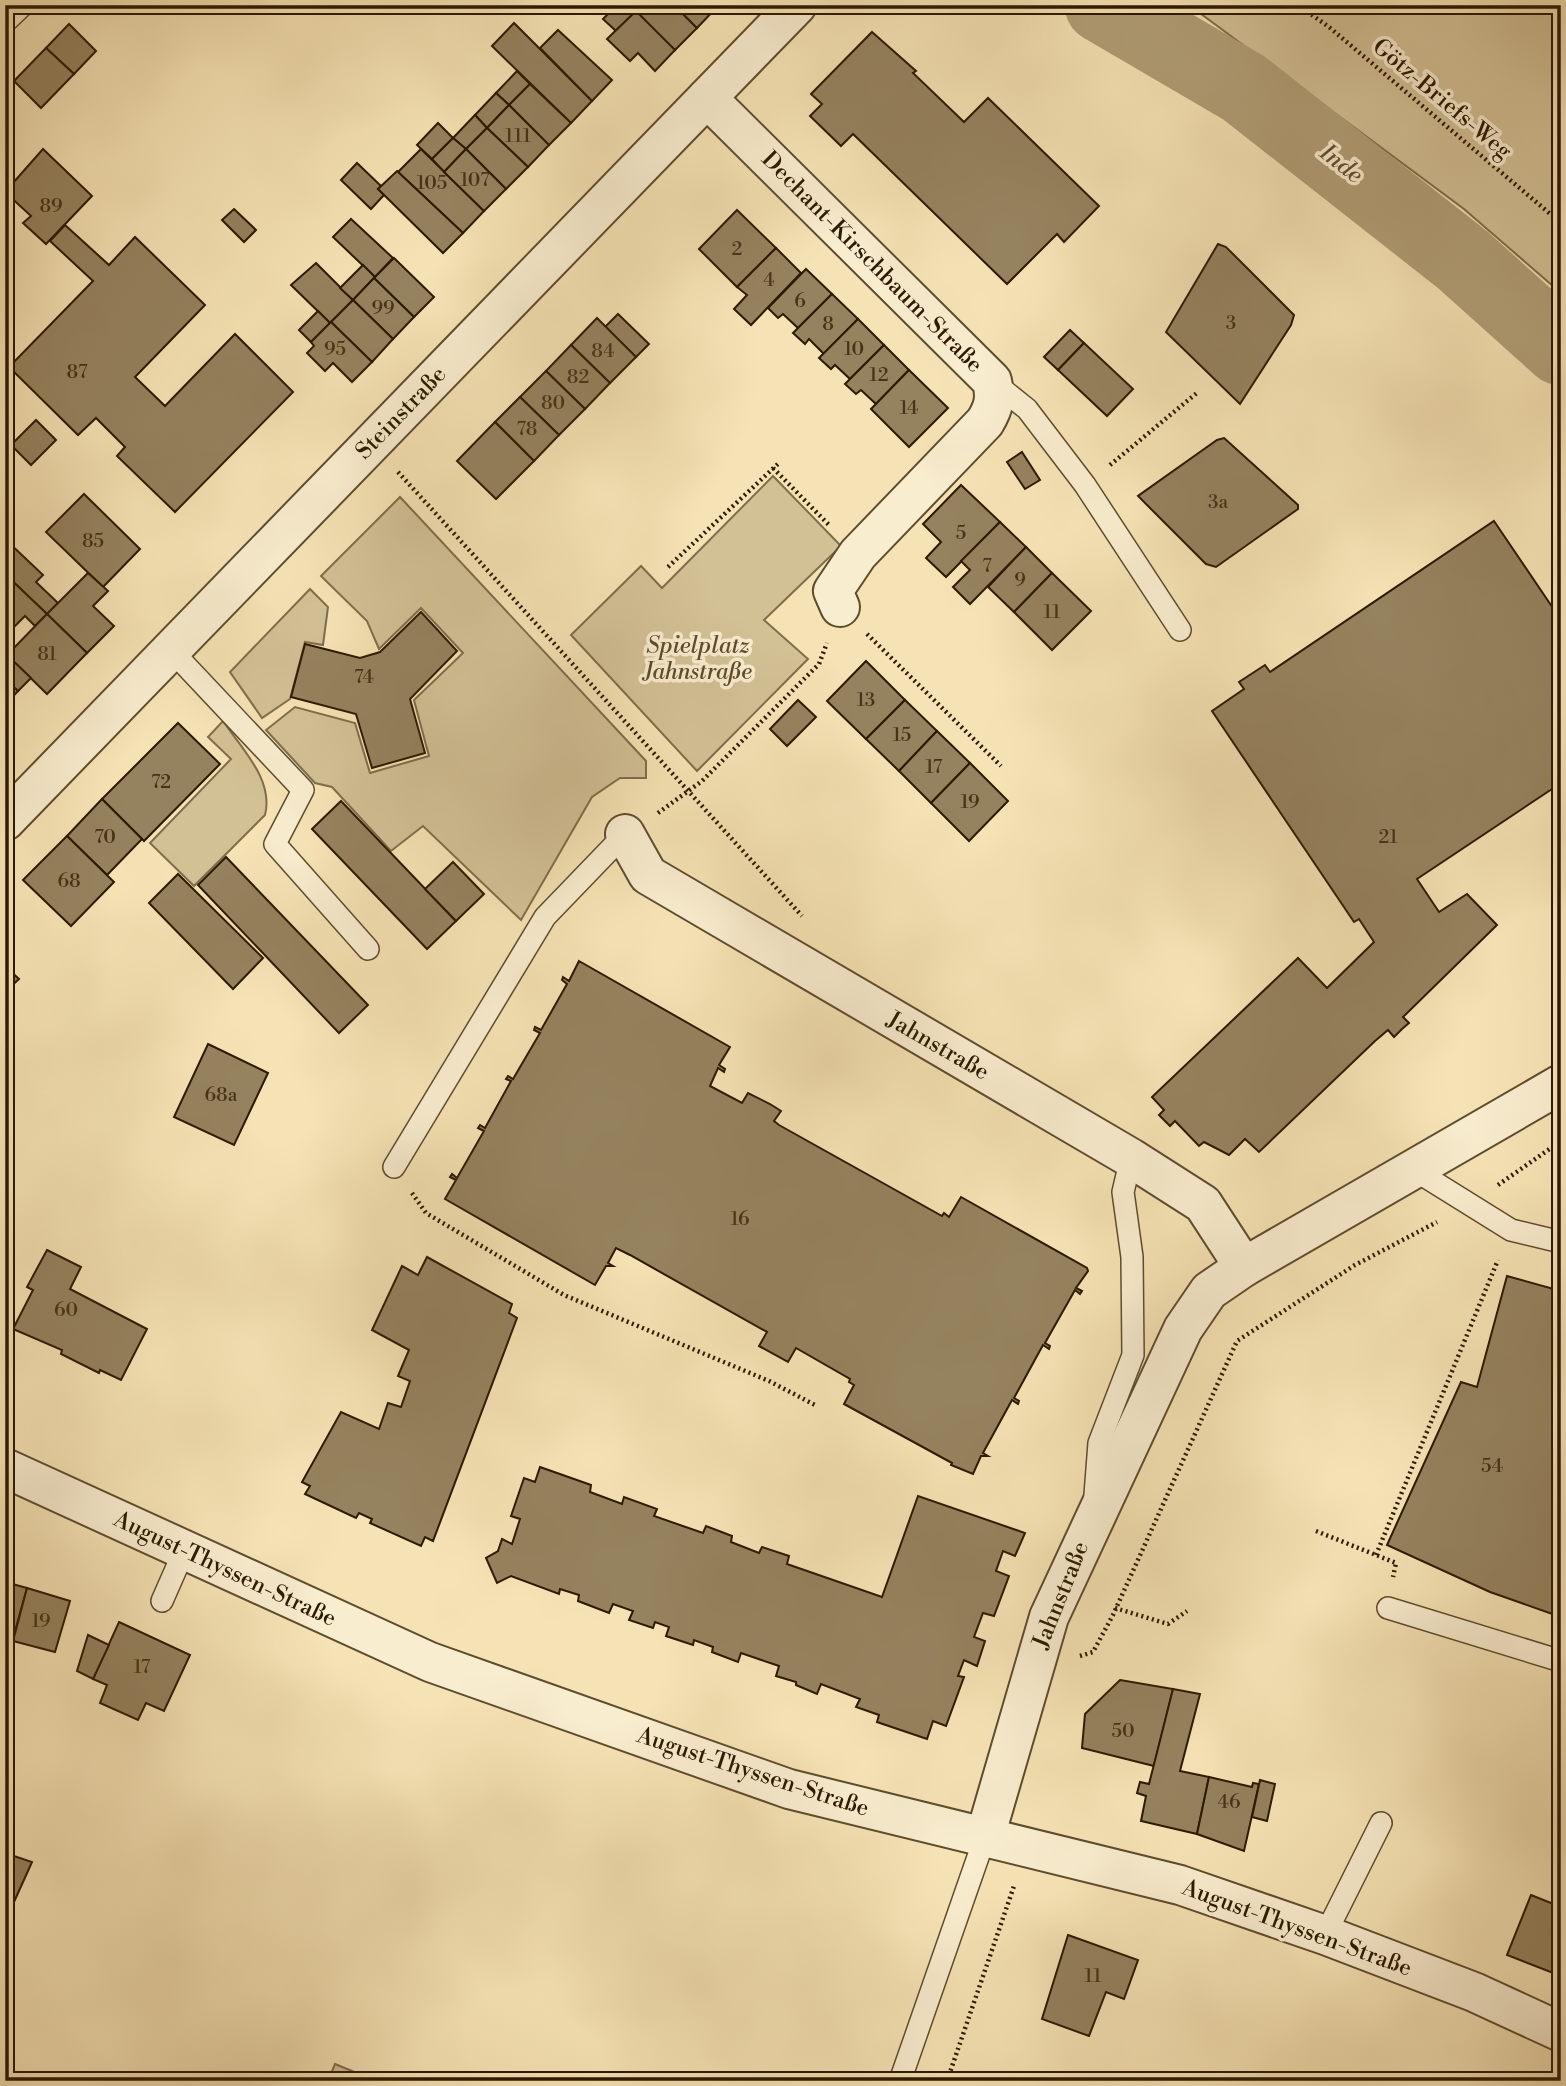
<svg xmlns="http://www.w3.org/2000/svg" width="1566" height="2086" font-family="'Libre Bodoni',serif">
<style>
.green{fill:#d3c196;stroke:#7f6d4b;stroke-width:2}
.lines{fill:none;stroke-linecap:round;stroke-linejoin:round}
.river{stroke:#b19e77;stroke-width:75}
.building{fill:#95825e;stroke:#2b1900;stroke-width:2}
.lane-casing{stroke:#5e4c2d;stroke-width:24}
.street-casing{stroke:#5e4c2d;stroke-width:42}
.path{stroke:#2b1900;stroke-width:4.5;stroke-dasharray:2 3.5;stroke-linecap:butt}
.lane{stroke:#f9edcf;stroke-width:21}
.street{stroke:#f9edcf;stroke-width:38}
.labels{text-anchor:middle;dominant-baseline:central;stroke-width:7;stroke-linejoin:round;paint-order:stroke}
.number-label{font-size:19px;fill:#463318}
.street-label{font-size:23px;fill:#2b1900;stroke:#f9edcf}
.park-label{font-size:23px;font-style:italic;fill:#5d4b2d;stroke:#f9edcf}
.water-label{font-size:24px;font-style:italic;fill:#614e30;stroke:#f9edcf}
</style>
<rect width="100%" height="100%" fill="#f6e3b5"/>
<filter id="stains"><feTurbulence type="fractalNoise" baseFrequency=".00286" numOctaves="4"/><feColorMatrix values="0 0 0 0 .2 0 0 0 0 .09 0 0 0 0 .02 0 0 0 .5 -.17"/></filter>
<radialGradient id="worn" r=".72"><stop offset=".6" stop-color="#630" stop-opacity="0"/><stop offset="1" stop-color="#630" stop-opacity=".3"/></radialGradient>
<g class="green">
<polygon points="1189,5 1561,5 1561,293 1464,209"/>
<polygon points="773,476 841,546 764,620 808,659 697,771 571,635 641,566 662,588"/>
<polygon points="400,497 646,761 646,778 620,778 592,797 521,920 423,826 391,851 332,787 315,783 266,730 295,707 355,723 370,773 429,756 414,700 463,653 421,608 379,649 367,621 321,576"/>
<polygon points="310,589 328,607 323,645 305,642 290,699 262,718 230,672"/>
<path d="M 223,721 C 242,749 274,780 265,815 L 194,886 L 150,843 L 231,759 L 208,737 Z"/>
<polygon points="335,2064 376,2081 328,2081"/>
</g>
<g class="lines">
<polyline class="river" points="1102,5 1244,88 1463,260 1561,348"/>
</g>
<g class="building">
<polygon points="617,5 626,5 634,13 616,31 603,19"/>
<polygon points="626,5 674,5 697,28 675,50"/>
<polygon points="674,5 717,5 718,6 697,28"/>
<polygon points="636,11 675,50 655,71 638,53 630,61 607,39"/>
<polygon points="514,23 592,101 571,123 492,46"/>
<polygon points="69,24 96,51 74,74 46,48"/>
<polygon points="558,30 612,80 592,101 540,48"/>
<polygon points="872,32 916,71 913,73 964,122 988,98 1099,206 1064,242 1057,234 1007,284 853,134 841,146 810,116 822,104 811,94"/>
<polygon points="46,48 74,74 41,108 14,81"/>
<polygon points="517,71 530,84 509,105 496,93"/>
<polygon points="530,84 571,123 549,145 509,105"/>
<polygon points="496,93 509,105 487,128 475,115"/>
<polygon points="509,105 549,145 528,167 487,128"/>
<polygon points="475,115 487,128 466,149 453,138"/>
<polygon points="438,123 453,138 432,159 417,145"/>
<polygon points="487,128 528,167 506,189 466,149"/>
<polygon points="453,138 466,149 444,172 432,159"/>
<polygon points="43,149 92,196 46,244 23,223 31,216 5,192"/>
<polygon points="421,149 484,211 463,233 398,172"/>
<polygon points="466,149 506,189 484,211 444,172"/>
<polygon points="357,163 381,186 378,189 384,195 371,209 341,180"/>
<polygon points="397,171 463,233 443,253 378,189"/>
<polygon points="234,209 256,230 244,242 222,220"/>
<polygon points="737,210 776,248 737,287 699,249"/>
<polygon points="351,219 393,258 375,277 333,237"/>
<polygon points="65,225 109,265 135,237 205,305 135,377 165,406 235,334 293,392 175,512 117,456 125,447 96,418 78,435 9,367 93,281 50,241"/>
<polygon points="1218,244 1226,247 1294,315 1291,325 1240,404 1166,332"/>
<polygon points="776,248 801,273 751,325 734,309 747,295 737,287"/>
<polygon points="394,258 434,297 414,317 374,278"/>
<polygon points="316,263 353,300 330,323 291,285"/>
<polygon points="363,265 375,277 353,300 340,288"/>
<polygon points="806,269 832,294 798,328 783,314 778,318 768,308"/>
<polygon points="374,278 414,317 393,339 353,300"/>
<polygon points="832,294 858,319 824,354 809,339 805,344 793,333"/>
<polygon points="353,300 393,339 372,362 331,322"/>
<polygon points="318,311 330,323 311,342 299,330"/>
<polygon points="618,314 649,344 636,357 605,327"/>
<polygon points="597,318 636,357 610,383 571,345"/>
<polygon points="858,319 884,345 850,379 835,365 831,369 819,358"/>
<polygon points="331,322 372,362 352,382 333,363 325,371 307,353 314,346 311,342"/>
<polygon points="1070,330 1084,343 1058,370 1044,357"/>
<polygon points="1084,343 1133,389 1107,416 1058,370"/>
<polygon points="571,345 610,383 585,409 546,371"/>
<polygon points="884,345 909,370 876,404 861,390 856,394 845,384"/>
<polygon points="909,370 948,408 909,447 871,409"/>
<polygon points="546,371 585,409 559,435 520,397"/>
<polygon points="520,397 559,435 534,461 495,422"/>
<polygon points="36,420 56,440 31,465 11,445"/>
<polygon points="495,422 534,461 496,499 457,461"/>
<polygon points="1224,438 1298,505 1298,509 1216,567 1206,564 1138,496 1217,440"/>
<polygon points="1022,452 1040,480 1025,489 1007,462"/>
<polygon points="961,485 1000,522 946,577 926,558 941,542 923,524"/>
<polygon points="84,494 140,549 103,587 46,532"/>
<polygon points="1494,521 1561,620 1561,783 1417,879 1439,912 1467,894 1497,925 1403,1017 1409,1023 1402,1029 1394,1037 1388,1030 1375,1041 1259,1152 1245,1139 1229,1155 1204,1142 1199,1146 1175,1121 1170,1126 1159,1115 1164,1110 1152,1097 1298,958 1327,988 1374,942 1359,919 1354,922 1212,711 1244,689 1239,682 1265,665 1270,672"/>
<polygon points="1000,522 1026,547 970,604 953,587 970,570 961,561"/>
<polygon points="5,539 43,575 36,582 58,603 47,614 5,574"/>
<polygon points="1026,547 1052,573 1014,612 988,587"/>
<polygon points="88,573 108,591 93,606 114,626 87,653 47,614"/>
<polygon points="1052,573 1091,611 1052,650 1014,612"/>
<polygon points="5,574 47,614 35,626 25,616 13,628 5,620"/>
<polygon points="421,612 457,651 410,699 425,753 372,768 356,714 291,697 305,644 360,658 380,652"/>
<polygon points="47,614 87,653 47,694 7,655"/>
<polygon points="7,655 31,678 18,691 5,679"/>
<polygon points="866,661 905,700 866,739 827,701"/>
<polygon points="5,679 18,691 5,705"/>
<polygon points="798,700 816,717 787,746 770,729"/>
<polygon points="905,700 937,731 899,771 866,739"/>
<polygon points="178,723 220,764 144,841 102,799"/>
<polygon points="937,731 970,763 931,803 899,771"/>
<polygon points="970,763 1008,801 969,841 931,803"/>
<polygon points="102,799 142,839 107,875 67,836"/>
<polygon points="341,801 456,921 427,949 312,829"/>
<polygon points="67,836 114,882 71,926 23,880"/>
<polygon points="226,857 368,1005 339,1033 198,885"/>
<polygon points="453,862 484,894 456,921 425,889"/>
<polygon points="178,874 263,958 233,989 149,903"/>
<polygon points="579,961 730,1047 719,1065 725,1069 724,1072 718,1068 710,1086 742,1103 748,1093 770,1104 781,1111 774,1121 779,1125 942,1216 944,1213 949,1217 961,1197 1087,1268 1088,1271 1076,1288 1082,1291 1080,1294 1075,1290 1045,1343 1050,1346 1049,1349 1043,1345 1014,1398 1019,1401 1018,1404 1012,1400 983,1453 988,1456 981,1456 973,1474 951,1465 952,1463 844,1404 854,1385 849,1382 850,1379 796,1348 788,1362 759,1346 767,1332 630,1255 616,1248 608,1263 613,1266 606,1266 595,1285 445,1199 456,1180 450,1177 452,1174 457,1178 484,1131 478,1128 480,1125 485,1128 511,1081 506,1079 508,1076 513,1079 540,1033 534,1030 535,1027 541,1030 567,984 562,980 563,977 569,981"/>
<polygon points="5,966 19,979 5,992"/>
<polygon points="208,1044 268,1073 234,1145 174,1117"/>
<polygon points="47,1250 81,1267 70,1289 147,1329 121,1380 100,1370 99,1373 61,1354 62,1350 13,1329 33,1290 27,1287"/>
<polygon points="427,1257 512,1304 509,1313 517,1318 433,1541 425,1537 421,1546 370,1523 372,1519 359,1513 356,1518 305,1494 310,1486 302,1482 341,1412 379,1429 388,1403 401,1407 410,1381 398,1376 409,1350 372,1330 402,1266 418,1275"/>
<polygon points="1507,1276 1561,1291 1561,1617 1490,1592 1387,1545 1461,1382 1477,1387"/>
<polygon points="540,1467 591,1485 590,1492 622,1504 624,1497 657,1509 654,1516 703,1533 706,1526 732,1536 731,1542 759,1553 762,1547 789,1556 787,1564 882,1597 918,1496 1025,1533 1015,1556 1003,1551 996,1571 1009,1576 994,1616 983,1613 974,1637 985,1641 977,1666 964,1660 958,1676 964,1677 946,1726 933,1721 927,1739 877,1722 879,1715 856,1707 860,1699 821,1684 817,1694 796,1685 796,1682 776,1676 779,1666 741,1653 738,1662 712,1652 713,1647 694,1640 693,1645 666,1636 669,1627 655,1622 653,1628 629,1620 633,1611 613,1604 609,1613 578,1601 579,1595 560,1589 559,1594 511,1576 497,1583 486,1558 498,1551 502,1539 512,1544 520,1519 511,1516 524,1478 535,1482"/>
<polygon points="5,1582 27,1588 12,1642 5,1640"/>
<polygon points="27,1588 70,1601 55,1652 13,1641"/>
<polygon points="119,1622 190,1655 164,1711 146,1703 138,1720 100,1703 107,1685 93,1679"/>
<polygon points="88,1635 109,1645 93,1679 77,1671"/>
<polygon points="1120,1680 1173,1689 1154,1766 1082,1748 1085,1714"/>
<polygon points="1173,1689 1200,1694 1180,1771 1209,1777 1197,1834 1141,1821 1146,1796 1137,1793 1140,1782 1149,1784"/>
<polygon points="1209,1777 1252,1787 1253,1783 1259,1784 1244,1851 1197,1834"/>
<polygon points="1260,1780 1275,1784 1267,1821 1252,1817"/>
<polygon points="5,1853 32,1862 14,1902 5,1899"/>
<polygon points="1531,1895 1561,1907 1561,1976 1507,1955"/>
<polygon points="1068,1935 1138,1960 1124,1999 1106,1992 1089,2036 1042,2019"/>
</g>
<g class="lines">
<defs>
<g id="lane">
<polyline points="5,22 23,5"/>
<polyline points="992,381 1027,409 1085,485 1180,630"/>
<polyline points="171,650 303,790 275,844 368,949"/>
<polyline points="394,1167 545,917 625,834"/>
<polyline points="1413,1169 1511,1230 1561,1242"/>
<polyline points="1095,1495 1099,1443 1133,1355 1132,1257 1123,1192 1131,1158"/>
<polyline points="162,1601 184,1551"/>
<polyline points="1388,1608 1561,1661"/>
<polyline points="1325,1935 1381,1823"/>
<polyline points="900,2081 985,1837"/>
</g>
<g id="street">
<path d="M 707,98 L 992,381 C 996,398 994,407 985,422 L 858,554 L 833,591 L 840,607"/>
<polyline points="5,821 797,5"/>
<polyline points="625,834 648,875 1131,1158 1203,1204 1244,1267"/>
<polyline points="5,1468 430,1662 789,1789 1180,1885 1325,1935 1474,1992 1561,2032"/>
<polyline points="985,1837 1049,1617 1183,1329 1209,1291 1244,1267 1561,1084"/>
</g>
</defs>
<use href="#lane" class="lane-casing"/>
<use href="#street" class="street-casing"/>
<g class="path">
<polyline points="1298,5 1329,27 1561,223"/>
<polyline points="1110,465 1198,392"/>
<polyline points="773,468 829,525"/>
<polyline points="398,472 802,916"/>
<polyline points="668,567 780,462"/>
<polyline points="867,634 1001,766"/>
<polyline points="658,813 702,781 819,664 827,643"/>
<polyline points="1498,1185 1561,1141"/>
<polyline points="412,1193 426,1213 564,1295 769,1381 817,1406"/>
<polyline points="1316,1531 1396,1563 1393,1577"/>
<polyline points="1376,1555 1498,1260"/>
<polyline points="1115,1608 1168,1624 1187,1611"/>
<polyline points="1080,1656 1093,1652 1113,1615 1237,1341 1355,1265 1437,1222"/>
<polyline points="947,2081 1014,1886"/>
</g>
<use href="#lane" class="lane"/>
<use href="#street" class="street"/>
</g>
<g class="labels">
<g class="number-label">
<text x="518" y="136">111</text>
<text x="475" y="180">107</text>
<text x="432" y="183">105</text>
<text x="51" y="206">89</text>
<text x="737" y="249">2</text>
<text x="769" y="280">4</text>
<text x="800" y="301">6</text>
<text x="383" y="308">99</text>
<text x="1231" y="323">3</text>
<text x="828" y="324">8</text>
<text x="335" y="349">95</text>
<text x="854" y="349">10</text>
<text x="603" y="351">84</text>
<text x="77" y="372">87</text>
<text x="879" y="375">12</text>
<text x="578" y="377">82</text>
<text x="553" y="403">80</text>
<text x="909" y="408">14</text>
<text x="527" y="429">78</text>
<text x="1218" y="502">3a</text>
<text x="961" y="533">5</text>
<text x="93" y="541">85</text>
<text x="987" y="566">7</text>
<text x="1020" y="580">9</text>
<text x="1052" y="612">11</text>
<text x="47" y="654">81</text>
<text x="364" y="677">74</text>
<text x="866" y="700">13</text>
<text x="902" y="735">15</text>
<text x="934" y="767">17</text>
<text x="161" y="782">72</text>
<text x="970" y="802">19</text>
<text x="105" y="837">70</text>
<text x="1388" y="837">21</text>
<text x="69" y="881">68</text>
<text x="221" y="1095">68a</text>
<text x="740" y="1219">16</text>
<text x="66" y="1310">60</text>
<text x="1492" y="1466">54</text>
<text x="41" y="1621">19</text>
<text x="142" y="1667">17</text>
<text x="1123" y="1731">50</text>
<text x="1229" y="1802">46</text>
<text x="1093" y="1976">11</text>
</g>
<g class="street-label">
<text transform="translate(1442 99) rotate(40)">Götz-Briefs-Weg</text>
<text transform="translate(872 262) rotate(45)">Dechant-Kirschbaum-Straße</text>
<text transform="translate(401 413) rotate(-46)">Steinstraße</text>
<text transform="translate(938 1046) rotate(30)">Jahnstraße</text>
<text transform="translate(225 1569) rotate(25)">August-Thyssen-Straße</text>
<text transform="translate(1061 1595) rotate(-68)">Jahnstraße</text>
<text transform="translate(753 1772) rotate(18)">August-Thyssen-Straße</text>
<text transform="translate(1297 1928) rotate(20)">August-Thyssen-Straße</text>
</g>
<g class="park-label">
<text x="698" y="646">Spielplatz<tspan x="698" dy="26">Jahnstraße</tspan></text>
</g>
<g class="water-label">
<text transform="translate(1341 164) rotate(38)">Inde</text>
</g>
</g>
<rect width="1566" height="2086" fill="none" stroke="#f6e3b5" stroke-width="28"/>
<rect x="7" y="7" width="1552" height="2072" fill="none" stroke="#2b1900" stroke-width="3.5"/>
<rect x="14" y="14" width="1538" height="2058" fill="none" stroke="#2b1900" stroke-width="2"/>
<rect width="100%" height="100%" filter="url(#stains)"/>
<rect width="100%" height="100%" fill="url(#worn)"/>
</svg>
